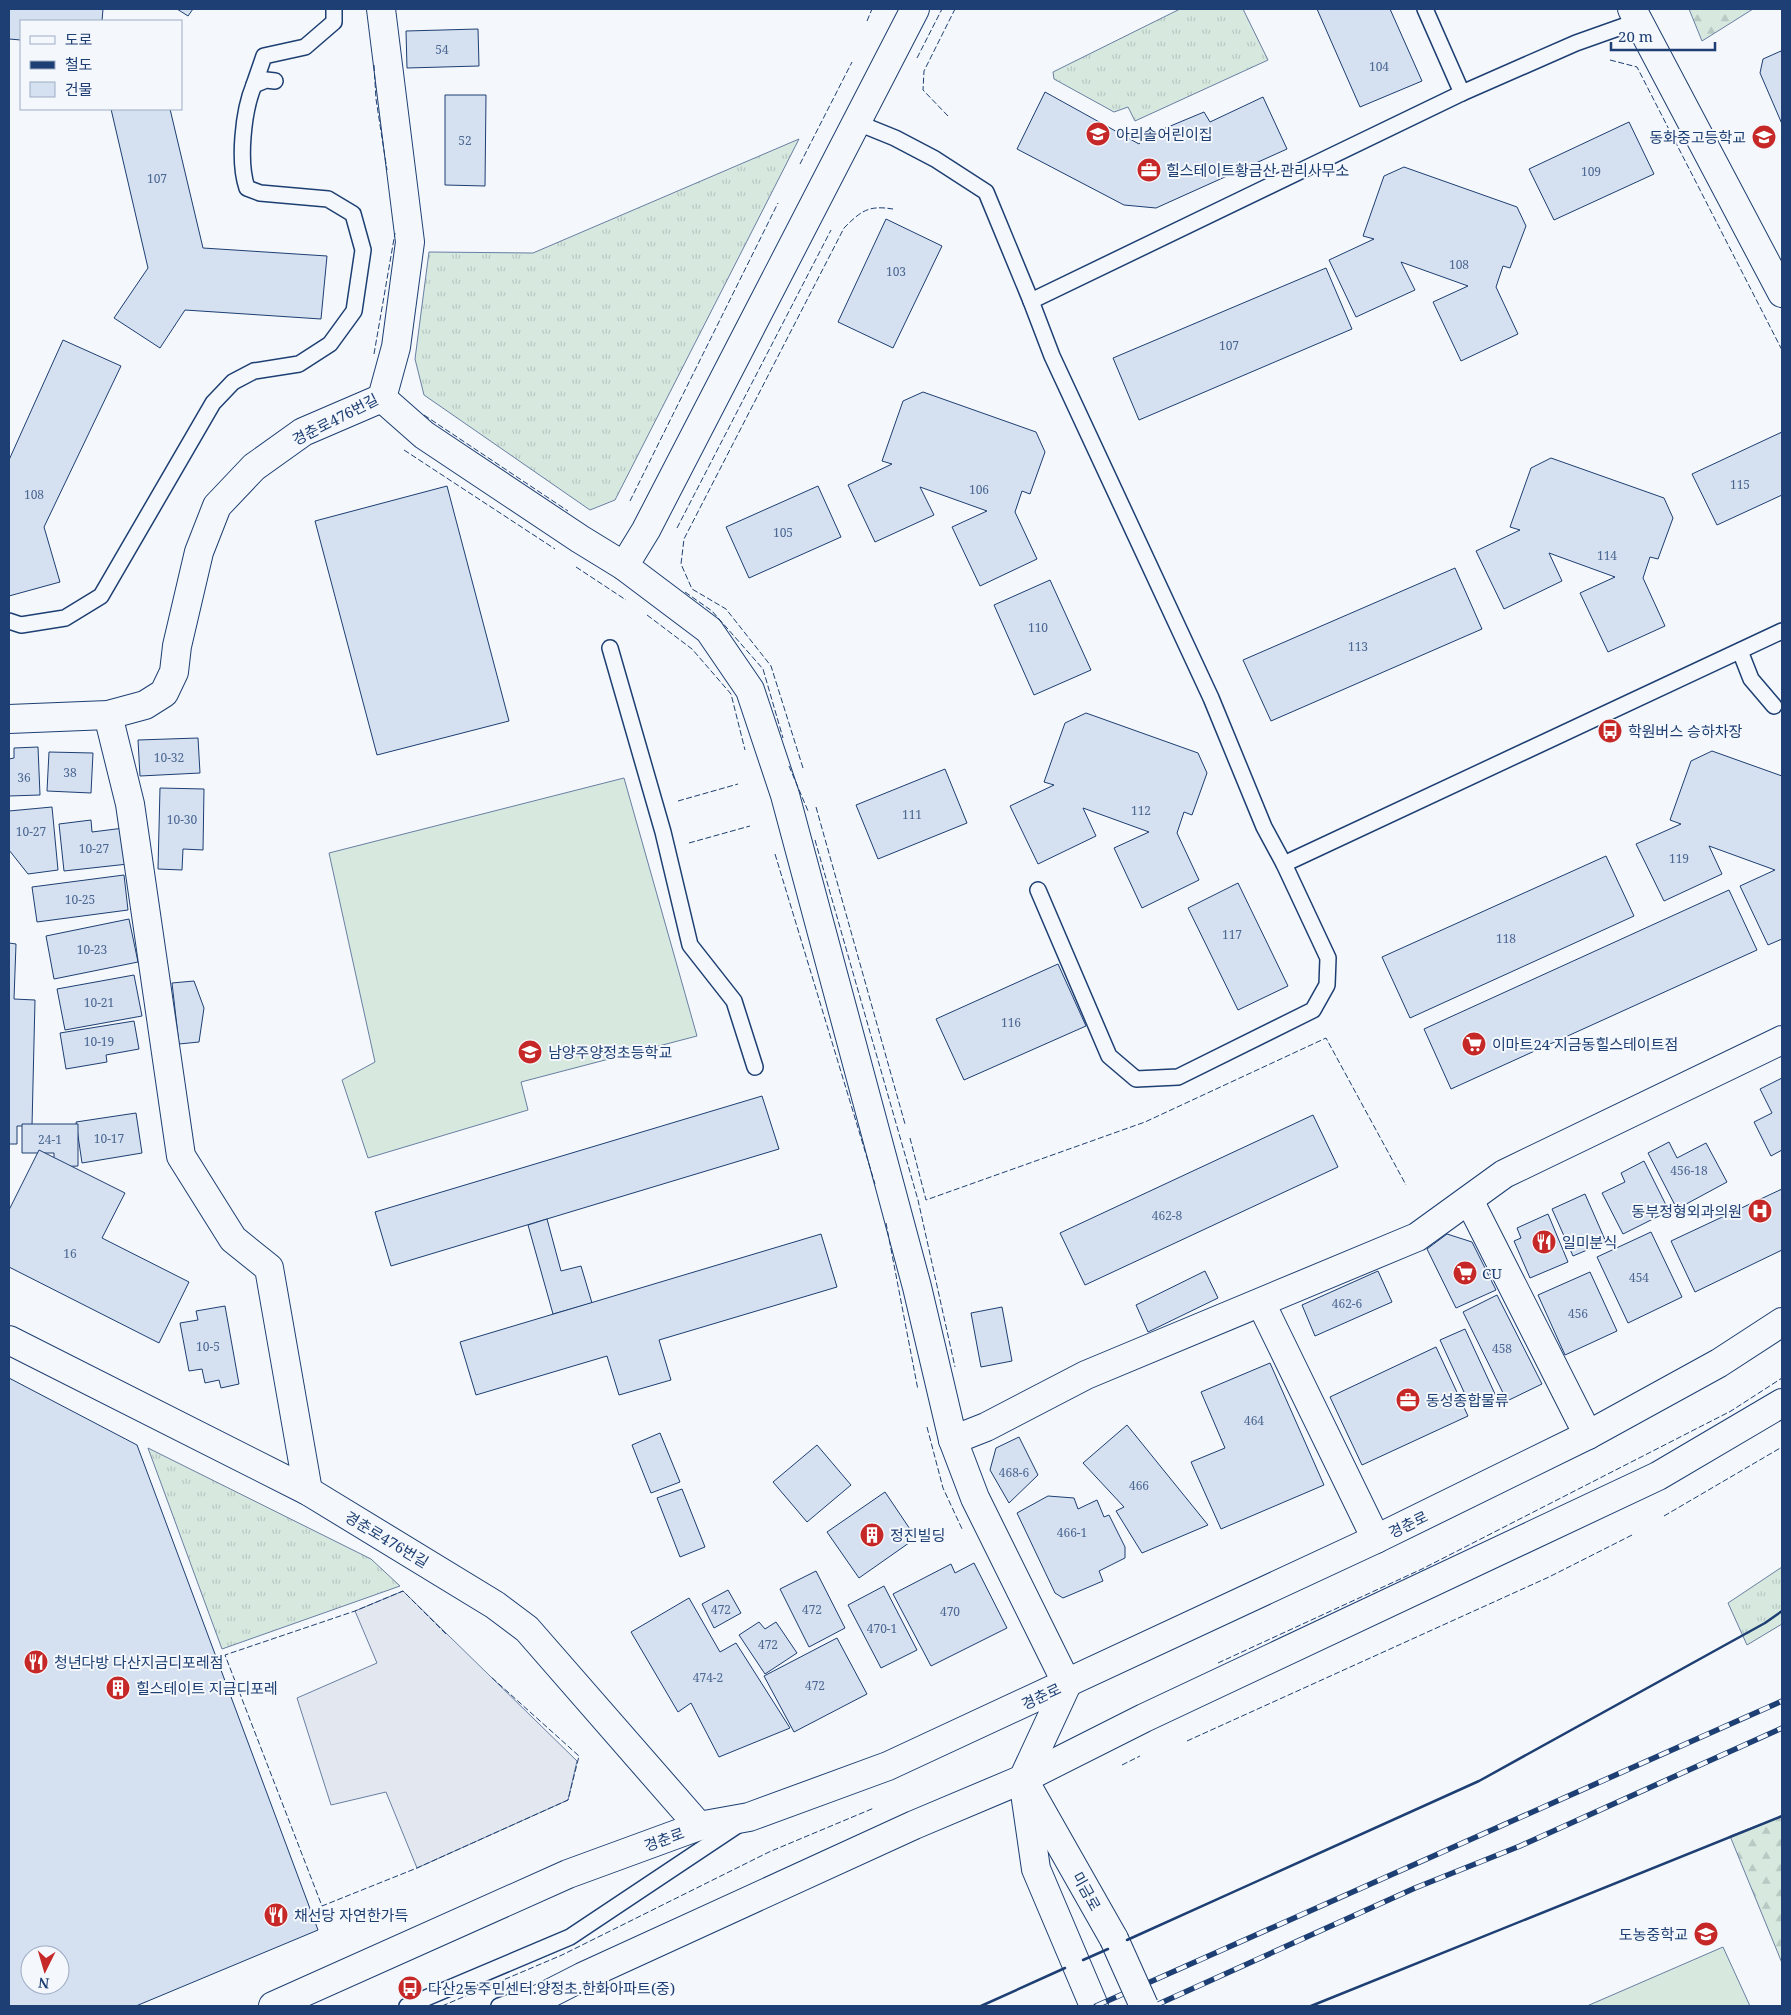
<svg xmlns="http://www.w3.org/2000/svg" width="1791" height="2015" font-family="'Noto Serif','Noto Sans KR',serif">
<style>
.grass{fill:url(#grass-tufts);stroke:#687fa3}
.forest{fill:url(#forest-firs);stroke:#687fa3}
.pitch{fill:#d7e8df;stroke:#687fa3}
.parking{fill:#e3e8f0;stroke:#687fa3}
.building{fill:#d5e0f0;stroke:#1d3f73;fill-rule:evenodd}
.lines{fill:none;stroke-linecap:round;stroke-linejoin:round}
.lane-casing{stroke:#1d3f73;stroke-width:18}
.street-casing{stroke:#1d3f73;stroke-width:30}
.secondary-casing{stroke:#1d3f73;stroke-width:30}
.primary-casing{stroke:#1d3f73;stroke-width:30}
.lane{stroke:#f4f7fb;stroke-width:15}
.street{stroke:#f4f7fb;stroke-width:28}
.secondary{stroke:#f4f7fb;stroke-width:28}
.primary{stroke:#f4f7fb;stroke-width:28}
.rail-casing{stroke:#1d3f73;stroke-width:5.5}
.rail{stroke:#f4f7fb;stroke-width:4;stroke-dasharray:11;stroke-linecap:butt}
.secondary-bridge-casing{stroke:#1d3f73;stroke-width:30;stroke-linecap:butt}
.secondary-bridge{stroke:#f4f7fb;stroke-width:28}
.fence{stroke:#1d3f73;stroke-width:1;stroke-dasharray:6 2.5;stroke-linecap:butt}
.wall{stroke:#1d3f73;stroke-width:2.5}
.labels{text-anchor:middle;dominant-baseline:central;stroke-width:4;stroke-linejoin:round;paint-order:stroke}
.number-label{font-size:12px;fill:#4b6792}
.poi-label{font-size:15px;fill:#1d3f73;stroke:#f4f7fb;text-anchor:start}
.street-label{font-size:15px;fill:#1d3f73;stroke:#f4f7fb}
</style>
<defs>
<pattern id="grass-tufts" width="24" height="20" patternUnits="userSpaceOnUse" patternTransform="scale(1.25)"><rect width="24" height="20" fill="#d7e8df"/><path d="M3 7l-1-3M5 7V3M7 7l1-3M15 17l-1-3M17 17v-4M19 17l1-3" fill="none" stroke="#b8c8c3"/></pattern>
<pattern id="forest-firs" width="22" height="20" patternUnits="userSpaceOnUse" patternTransform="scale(1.25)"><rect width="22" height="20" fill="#d7e8df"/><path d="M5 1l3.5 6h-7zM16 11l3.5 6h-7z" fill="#b8c8c3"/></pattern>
</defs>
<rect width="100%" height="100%" fill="#f4f7fb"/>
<g class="grass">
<polygon points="1180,9 1243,9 1268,60 1135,121 1128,107 1114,112 1054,79 1053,72"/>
<polygon points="799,139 615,500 590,510 424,395 415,359 429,252 533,253"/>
<polygon points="148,1448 371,1559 400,1586 222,1649"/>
<polygon points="1782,1567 1782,1624 1747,1645 1728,1603"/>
</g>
<g class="forest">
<polygon points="1689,9 1753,9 1702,41"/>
<polygon points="1782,1816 1782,1963 1730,1836"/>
</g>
<g class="pitch">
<polygon points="624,778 697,1036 521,1082 528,1110 368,1158 342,1080 375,1062 329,853"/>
<polygon points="1723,1947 1750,2006 1587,2006"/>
</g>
<polygon class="parking" points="403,1591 577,1761 568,1800 417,1868 386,1792 331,1805 297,1698 377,1663 355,1611"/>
<g class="building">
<polygon points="9,9 103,9 102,21 21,21 21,40 9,39"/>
<polygon points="177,9 193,9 188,16"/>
<polygon points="1317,9 1390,9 1422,81 1360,107"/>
<polygon points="478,29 479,66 407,68 406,31"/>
<polygon points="1781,51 1782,53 1782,124 1760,73 1763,59"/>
<polygon points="1045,92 1139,144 1144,137 1204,112 1210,122 1263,97 1287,149 1156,208 1124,205 1017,149"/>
<polygon points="445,95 486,95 485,186 445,185"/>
<polygon points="111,109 170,109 203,248 327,256 321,319 185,310 160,348 114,318 148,268"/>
<polygon points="1629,122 1654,174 1554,220 1529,169"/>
<polygon points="1404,167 1517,207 1526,226 1510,268 1503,266 1496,287 1518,334 1461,361 1433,302 1468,286 1401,262 1415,290 1356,317 1329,260 1374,239 1363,236 1384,176"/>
<polygon points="886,219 942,246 893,348 838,322"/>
<polygon points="1326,268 1352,329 1139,420 1113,358"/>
<polygon points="63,340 121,366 44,527 60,582 9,596 9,460"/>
<polygon points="923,392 1036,432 1045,452 1030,494 1022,491 1015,512 1037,559 980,586 952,527 987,511 920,487 934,515 875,542 848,485 892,464 882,461 903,401"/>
<polygon points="1782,432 1782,495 1717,525 1692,474"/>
<polygon points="1551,458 1664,498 1673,518 1658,559 1650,557 1643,578 1665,626 1608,652 1580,593 1615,577 1549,553 1562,581 1504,609 1476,551 1520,530 1510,527 1531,468"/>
<polygon points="447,486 509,721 377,755 315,521"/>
<polygon points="818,486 841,537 749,578 726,527"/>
<polygon points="1455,568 1482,629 1271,721 1243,660"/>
<polygon points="1050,580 1091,670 1034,695 994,605"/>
<polygon points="1086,713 1198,753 1207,773 1192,815 1184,812 1177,833 1199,880 1142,908 1114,848 1149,832 1083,808 1096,836 1038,864 1010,806 1054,785 1044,782 1065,723"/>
<polygon points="198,738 200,773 140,776 138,740"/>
<polygon points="38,747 40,795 9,796 9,759 14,758 14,748"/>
<polygon points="1712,751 1782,776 1782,939 1768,945 1740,886 1775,870 1709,846 1722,874 1664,901 1636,844 1681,824 1670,820 1691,761"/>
<polygon points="49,752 93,753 91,793 47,791"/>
<polygon points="945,769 967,823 878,859 856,805"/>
<polygon points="160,788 204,789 203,850 183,849 182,870 158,869"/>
<polygon points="52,807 58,870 28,874 9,850 9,811"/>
<polygon points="91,820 92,832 124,828 128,864 64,871 59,824"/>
<polygon points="1606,856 1634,916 1410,1018 1382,957"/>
<polygon points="124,875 128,910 37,922 32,887"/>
<polygon points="1238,883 1288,986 1238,1010 1188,908"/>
<polygon points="1729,890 1757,950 1451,1089 1424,1029"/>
<polygon points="129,919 138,962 54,979 46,936"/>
<polygon points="9,943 16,944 14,999 35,1000 32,1126 17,1126 17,1144 9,1144"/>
<polygon points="1058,964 1086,1026 964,1080 936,1019"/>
<polygon points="134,975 142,1016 65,1030 57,989"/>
<polygon points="194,981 204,1008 199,1042 179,1044 172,983"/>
<polygon points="134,1021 139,1049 106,1055 107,1062 66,1069 60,1033"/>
<polygon points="1782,1078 1782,1150 1771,1156 1754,1122 1772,1113 1760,1089"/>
<polygon points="762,1096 779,1149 391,1266 375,1212"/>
<polygon points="136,1113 142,1153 82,1163 76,1122"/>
<polygon points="1313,1115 1338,1167 1085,1285 1060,1233"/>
<polygon points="22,1124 78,1124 78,1166 54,1167 54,1153 22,1153"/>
<polygon points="1669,1142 1677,1158 1706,1143 1727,1182 1677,1209 1648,1153"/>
<polygon points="39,1150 125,1193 102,1238 189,1282 159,1343 9,1267 9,1210"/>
<polygon points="1644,1161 1669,1211 1623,1234 1602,1193 1625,1182 1621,1173"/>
<polygon points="1782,1189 1782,1250 1695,1292 1671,1241"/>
<polygon points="1585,1194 1606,1242 1573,1256 1552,1209"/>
<polygon points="1548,1214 1568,1262 1530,1278 1514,1241 1521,1238 1517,1228"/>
<polygon points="547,1219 561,1271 581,1266 592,1303 553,1314 528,1225"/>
<polygon points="1651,1232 1682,1297 1628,1323 1597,1257"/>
<polygon points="821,1234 837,1287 659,1340 671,1380 619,1395 607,1356 476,1395 460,1342"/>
<polygon points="1447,1234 1472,1242 1496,1290 1456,1308 1427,1249"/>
<polygon points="1205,1271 1218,1298 1148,1332 1136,1305"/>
<polygon points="1378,1271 1392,1302 1315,1336 1302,1305"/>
<polygon points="1590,1272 1617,1331 1565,1355 1538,1295"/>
<polygon points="1497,1295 1542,1384 1507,1401 1463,1312"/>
<polygon points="225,1306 239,1384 221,1388 219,1380 205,1383 202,1369 189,1371 180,1323 198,1320 196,1311"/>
<polygon points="1002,1307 1012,1361 981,1367 971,1313"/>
<polygon points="1465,1329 1495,1394 1470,1405 1440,1340"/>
<polygon points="1436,1347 1468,1416 1362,1465 1330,1397"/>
<polygon points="1270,1363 1324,1485 1221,1529 1191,1462 1225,1448 1201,1392"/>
<path d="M 9,1378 L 137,1445 L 318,1930 L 136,2006 L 9,2006 ZM 30,1955 L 60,1955 L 60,1985 L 30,1985 Z"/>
<polygon points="1127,1425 1208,1525 1142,1553 1116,1511 1124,1507 1083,1463"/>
<polygon points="660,1433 680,1482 651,1493 632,1445"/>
<polygon points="1019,1437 1038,1475 1009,1503 990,1470 996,1448"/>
<polygon points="817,1445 851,1485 807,1522 773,1482"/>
<polygon points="682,1489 705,1547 680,1557 657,1498"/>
<polygon points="885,1492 916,1538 859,1578 827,1532"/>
<polygon points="1048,1496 1074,1498 1078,1509 1097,1500 1104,1517 1109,1515 1125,1547 1125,1558 1099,1571 1103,1581 1063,1598 1055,1593 1017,1513"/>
<polygon points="974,1563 1007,1628 931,1666 893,1594 951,1564 955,1573"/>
<polygon points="816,1571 845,1628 809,1647 780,1589"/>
<polygon points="884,1586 917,1650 881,1668 848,1605"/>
<polygon points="728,1590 741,1613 714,1628 702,1604"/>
<polygon points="689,1598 720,1652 736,1643 790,1728 719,1757 691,1703 678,1712 631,1632"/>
<polygon points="759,1622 765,1629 776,1622 797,1653 765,1674 739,1635"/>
<polygon points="837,1638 867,1694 794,1732 764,1676"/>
</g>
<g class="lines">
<defs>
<g id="lane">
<polyline points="1425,9 1462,93"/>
<polyline points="254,85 264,56 305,47 334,22 334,9"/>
<polyline points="858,123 895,138 935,159 986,192 1031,301 1052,356 1211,698 1264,827 1284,864 1328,958 1327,985 1313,1010 1178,1077 1136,1079 1109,1056 1038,890"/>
<polyline points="1031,301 1462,93 1576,43 1638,21"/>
<path d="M 9,621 L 21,625 L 65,618 L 101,596 L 213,403 L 233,382 L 254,371 L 299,364 L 330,344 L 354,311 L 363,250 L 353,214 L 328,199 L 260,193 L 247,188 C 238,162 243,111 254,85 L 266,80 L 275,81"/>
<polyline points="610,648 663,832 690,945 734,1001 755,1067"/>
<polyline points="1740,651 1751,679 1774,706"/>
<polyline points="1284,864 1782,631"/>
<polyline points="407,2006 570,1937 738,1825"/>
<polyline points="499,2006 531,1995"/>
</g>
<g id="street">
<polyline points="1632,9 1782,293"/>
<polyline points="382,398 424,435 580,539 624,566 709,630 750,690 785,795 917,1287 953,1440 975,1498 1067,1684"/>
<polyline points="624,566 646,530 915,9"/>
<polyline points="108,715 130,804 181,1156 233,1239 269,1268 308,1491"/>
<polyline points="9,719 108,715 145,705 164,693 174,672 177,646 199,552 217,506 254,467 303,432 382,398 396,347 410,242 381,9"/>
<polyline points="1469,1200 1588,1435"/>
<polyline points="1261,1303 1376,1539"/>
<polyline points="9,1340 308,1491 495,1605 527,1629 699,1826"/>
<polyline points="953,1440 986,1427 1086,1375 1417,1237 1504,1174 1782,1040"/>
</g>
<g id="secondary">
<polyline points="1067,1684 1023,1779 1036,1869 1094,2006"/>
<polyline points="1030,1791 1114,1939"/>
</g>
<g id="primary">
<polyline points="273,2006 568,1874 699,1826 749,1817 888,1766 1376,1539 1588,1435 1719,1363 1782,1322"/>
<polyline points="525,2006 582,1977 914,1825 1023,1779 1144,1718 1658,1476 1782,1403"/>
</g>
</defs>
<use href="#lane" class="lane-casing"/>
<use href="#street" class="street-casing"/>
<use href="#secondary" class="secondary-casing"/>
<use href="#primary" class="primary-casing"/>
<use href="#lane" class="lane"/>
<use href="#street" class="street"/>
<use href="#secondary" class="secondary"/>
<use href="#primary" class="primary"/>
<defs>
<g id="rail">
<polyline points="1096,2006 1782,1701"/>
<polyline points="1154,2006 1415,1888 1520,1846 1782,1728"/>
</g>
</defs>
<use href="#rail" class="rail-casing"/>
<use href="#rail" class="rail"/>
<defs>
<polyline id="secondary-bridge" points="1114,1939 1144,2006"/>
</defs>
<use href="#secondary-bridge" class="secondary-bridge-casing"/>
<use href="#secondary-bridge" class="secondary-bridge"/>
<g class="fence">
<polyline points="867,21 872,9"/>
<polyline points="917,58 942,9"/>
<polyline points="1610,60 1637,67 1782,350"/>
<polyline points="374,65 376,99 387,170"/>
<polyline points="948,116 923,90 924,71 955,9"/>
<polyline points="800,164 852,62"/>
<polyline points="374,354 395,233"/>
<polyline points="424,415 568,511"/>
<polyline points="404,450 555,549"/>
<polyline points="630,501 778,203"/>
<polyline points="677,528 831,230"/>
<polyline points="576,567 626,600"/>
<polyline points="685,592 712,611 763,669 783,738"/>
<polyline points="647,615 692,649 731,694 745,750"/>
<polyline points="789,766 808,811"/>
<path d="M 803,768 L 771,666 L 726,609 L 692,589 L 681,564 L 684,539 L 844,228 C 861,211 868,205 893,209"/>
<polyline points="678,801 738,784"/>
<polyline points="816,807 905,1124"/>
<polyline points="815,840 918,1200 955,1367"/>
<polyline points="689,843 750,826"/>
<polyline points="775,854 875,1184"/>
<polyline points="910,1138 926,1200 1145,1122 1326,1038 1406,1185"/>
<polyline points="886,1223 918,1390"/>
<polyline points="927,1427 943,1488 963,1531"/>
<polyline points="1664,1516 1782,1447"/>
<polyline points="446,1634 403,1591 355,1611 225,1655 322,1906 417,1868 568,1800 579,1756 490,1676"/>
<polyline points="1218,1663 1422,1569 1731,1411 1782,1378"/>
<polyline points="1187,1741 1549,1577 1634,1534"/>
<polyline points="1122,1765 1140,1756"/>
<polyline points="442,2006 562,1955 769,1852 874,1808"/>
</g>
<g class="wall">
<polyline points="1127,1940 1479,1781 1765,1623 1782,1611"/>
<polyline points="1083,1960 1108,1949"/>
<polyline points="981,2006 1065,1968"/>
<polyline points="1311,2006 1782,1816"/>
</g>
</g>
<defs>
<symbol id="school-disc" viewBox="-11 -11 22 22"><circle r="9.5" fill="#c62828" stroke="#f4f7fb"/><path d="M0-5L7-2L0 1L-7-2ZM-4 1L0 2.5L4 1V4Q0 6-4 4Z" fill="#fff"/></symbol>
<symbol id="office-disc" viewBox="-11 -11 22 22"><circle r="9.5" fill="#c62828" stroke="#f4f7fb"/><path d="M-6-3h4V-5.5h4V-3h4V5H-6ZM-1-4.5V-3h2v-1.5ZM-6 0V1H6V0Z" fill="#fff"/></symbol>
<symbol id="bus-disc" viewBox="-11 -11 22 22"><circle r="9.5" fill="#c62828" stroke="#f4f7fb"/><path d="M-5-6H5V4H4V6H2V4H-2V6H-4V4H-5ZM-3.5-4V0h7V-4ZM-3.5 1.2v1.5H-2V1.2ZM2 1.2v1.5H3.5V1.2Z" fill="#fff"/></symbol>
<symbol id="supermarket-disc" viewBox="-11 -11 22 22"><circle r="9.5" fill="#c62828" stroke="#f4f7fb"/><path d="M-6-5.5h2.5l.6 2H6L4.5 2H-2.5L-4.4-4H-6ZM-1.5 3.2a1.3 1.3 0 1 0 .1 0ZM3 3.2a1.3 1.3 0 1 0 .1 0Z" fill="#fff"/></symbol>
<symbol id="hospital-disc" viewBox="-11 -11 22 22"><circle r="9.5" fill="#c62828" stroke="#f4f7fb"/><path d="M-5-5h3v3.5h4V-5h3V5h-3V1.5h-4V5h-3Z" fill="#fff"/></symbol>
<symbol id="restaurant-disc" viewBox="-11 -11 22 22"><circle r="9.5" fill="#c62828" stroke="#f4f7fb"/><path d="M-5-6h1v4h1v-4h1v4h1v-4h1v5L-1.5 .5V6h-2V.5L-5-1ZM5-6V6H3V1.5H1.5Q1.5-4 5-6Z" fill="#fff"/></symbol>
<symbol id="building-disc" viewBox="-11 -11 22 22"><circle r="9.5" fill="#c62828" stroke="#f4f7fb"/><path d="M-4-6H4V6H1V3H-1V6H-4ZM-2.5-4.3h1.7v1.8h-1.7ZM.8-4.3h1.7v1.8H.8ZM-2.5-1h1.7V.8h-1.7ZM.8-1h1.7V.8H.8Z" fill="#fff"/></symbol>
</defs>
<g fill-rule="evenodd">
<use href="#school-disc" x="1084" y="120" width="28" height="28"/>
<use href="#school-disc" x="1750" y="123" width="28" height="28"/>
<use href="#office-disc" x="1135" y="156" width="28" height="28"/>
<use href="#bus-disc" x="1596" y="717" width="28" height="28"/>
<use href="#supermarket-disc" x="1460" y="1030" width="28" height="28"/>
<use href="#school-disc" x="516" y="1038" width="28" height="28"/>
<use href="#hospital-disc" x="1746" y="1197" width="28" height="28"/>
<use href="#restaurant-disc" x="1530" y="1228" width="28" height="28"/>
<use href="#supermarket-disc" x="1451" y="1259" width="28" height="28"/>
<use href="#office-disc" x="1394" y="1386" width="28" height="28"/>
<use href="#building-disc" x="858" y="1521" width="28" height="28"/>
<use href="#restaurant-disc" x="22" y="1648" width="28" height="28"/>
<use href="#building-disc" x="104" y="1674" width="28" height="28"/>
<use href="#restaurant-disc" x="262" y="1901" width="28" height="28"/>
<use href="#school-disc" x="1692" y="1920" width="28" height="28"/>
<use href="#bus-disc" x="396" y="1974" width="28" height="28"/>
</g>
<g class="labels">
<g class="number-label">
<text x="442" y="49">54</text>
<text x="1379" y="66">104</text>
<text x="465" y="140">52</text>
<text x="1591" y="171">109</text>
<text x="157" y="178">107</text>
<text x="1459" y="264">108</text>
<text x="896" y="271">103</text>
<text x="1229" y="345">107</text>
<text x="1740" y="484">115</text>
<text x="979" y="489">106</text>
<text x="34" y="494">108</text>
<text x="783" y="532">105</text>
<text x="1607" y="555">114</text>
<text x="1038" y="627">110</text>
<text x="1358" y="646">113</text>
<text x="169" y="757">10-32</text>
<text x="70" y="772">38</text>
<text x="24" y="777">36</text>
<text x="1141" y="810">112</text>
<text x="912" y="814">111</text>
<text x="182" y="819">10-30</text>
<text x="31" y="831">10-27</text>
<text x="94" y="848">10-27</text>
<text x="1679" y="858">119</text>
<text x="80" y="899">10-25</text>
<text x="1232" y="934">117</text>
<text x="1506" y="938">118</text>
<text x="92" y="949">10-23</text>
<text x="99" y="1002">10-21</text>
<text x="1011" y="1022">116</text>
<text x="99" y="1041">10-19</text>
<text x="109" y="1138">10-17</text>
<text x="50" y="1139">24-1</text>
<text x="1689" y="1170">456-18</text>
<text x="1167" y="1215">462-8</text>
<text x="70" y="1253">16</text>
<text x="1639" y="1277">454</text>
<text x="1347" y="1303">462-6</text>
<text x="1578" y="1313">456</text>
<text x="208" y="1346">10-5</text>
<text x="1502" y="1348">458</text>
<text x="1254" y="1420">464</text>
<text x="1014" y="1472">468-6</text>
<text x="1139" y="1485">466</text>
<text x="1072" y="1532">466-1</text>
<text x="721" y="1609">472</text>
<text x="812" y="1609">472</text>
<text x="950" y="1611">470</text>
<text x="882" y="1628">470-1</text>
<text x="768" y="1644">472</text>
<text x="708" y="1677">474-2</text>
<text x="815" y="1685">472</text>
</g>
<g class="poi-label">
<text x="1116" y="134">아리솔어린이집</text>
<text x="1746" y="137" text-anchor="end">동화중고등학교</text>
<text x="1166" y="170">힐스테이트황금산 관리사무소</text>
<text x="1628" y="731">학원버스 승하차장</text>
<text x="1492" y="1044">이마트24 지금동힐스테이트점</text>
<text x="548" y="1052">남양주양정초등학교</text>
<text x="1742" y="1211" text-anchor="end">동부정형외과의원</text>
<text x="1562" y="1242">일미분식</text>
<text x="1482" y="1273">CU</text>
<text x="1426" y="1400">동성종합물류</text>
<text x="890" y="1535">정진빌딩</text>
<text x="54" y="1662">청년다방 다산지금디포레점</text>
<text x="136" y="1688">힐스테이트 지금디포레</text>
<text x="294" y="1915">채선당 자연한가득</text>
<text x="1688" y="1934" text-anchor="end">도농중학교</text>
<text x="428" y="1988">다산2동주민센터.양정초.한화아파트(중)</text>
</g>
<g class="street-label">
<text transform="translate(335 419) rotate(-27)">경춘로476번길</text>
<text transform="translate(1408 1524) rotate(-26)">경춘로</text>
<text transform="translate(387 1539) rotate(31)">경춘로476번길</text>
<text transform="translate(1041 1696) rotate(-25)">경춘로</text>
<text transform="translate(664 1839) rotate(-20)">경춘로</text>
<text transform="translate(1087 1891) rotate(61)">미금로</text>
</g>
</g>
<rect width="1791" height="2015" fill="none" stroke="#1d3f73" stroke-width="20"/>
<rect x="20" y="20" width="162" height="90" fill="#f4f7fb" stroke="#9eadc5"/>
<rect x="30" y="36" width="25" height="8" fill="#f4f7fb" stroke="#9eadc5"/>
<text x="65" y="45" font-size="15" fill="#1d3f73">도로</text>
<rect x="30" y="61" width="25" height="8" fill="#1d3f73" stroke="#9eadc5"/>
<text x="65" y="70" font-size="15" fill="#1d3f73">철도</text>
<rect x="30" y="82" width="25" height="15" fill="#d5e0f0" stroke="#9eadc5"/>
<text x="65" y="95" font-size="15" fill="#1d3f73">건물</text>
<g transform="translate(45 1970) rotate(185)"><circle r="24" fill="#f4f7fb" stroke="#9eadc5"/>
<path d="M0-4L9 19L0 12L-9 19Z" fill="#c62828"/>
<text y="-8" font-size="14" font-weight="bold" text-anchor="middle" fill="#1d3f73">N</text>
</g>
<path d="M1611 42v8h104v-8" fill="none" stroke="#1d3f73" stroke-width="2.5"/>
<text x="1618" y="42" font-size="15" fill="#1d3f73" stroke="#f4f7fb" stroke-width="4" paint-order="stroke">20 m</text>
</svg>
